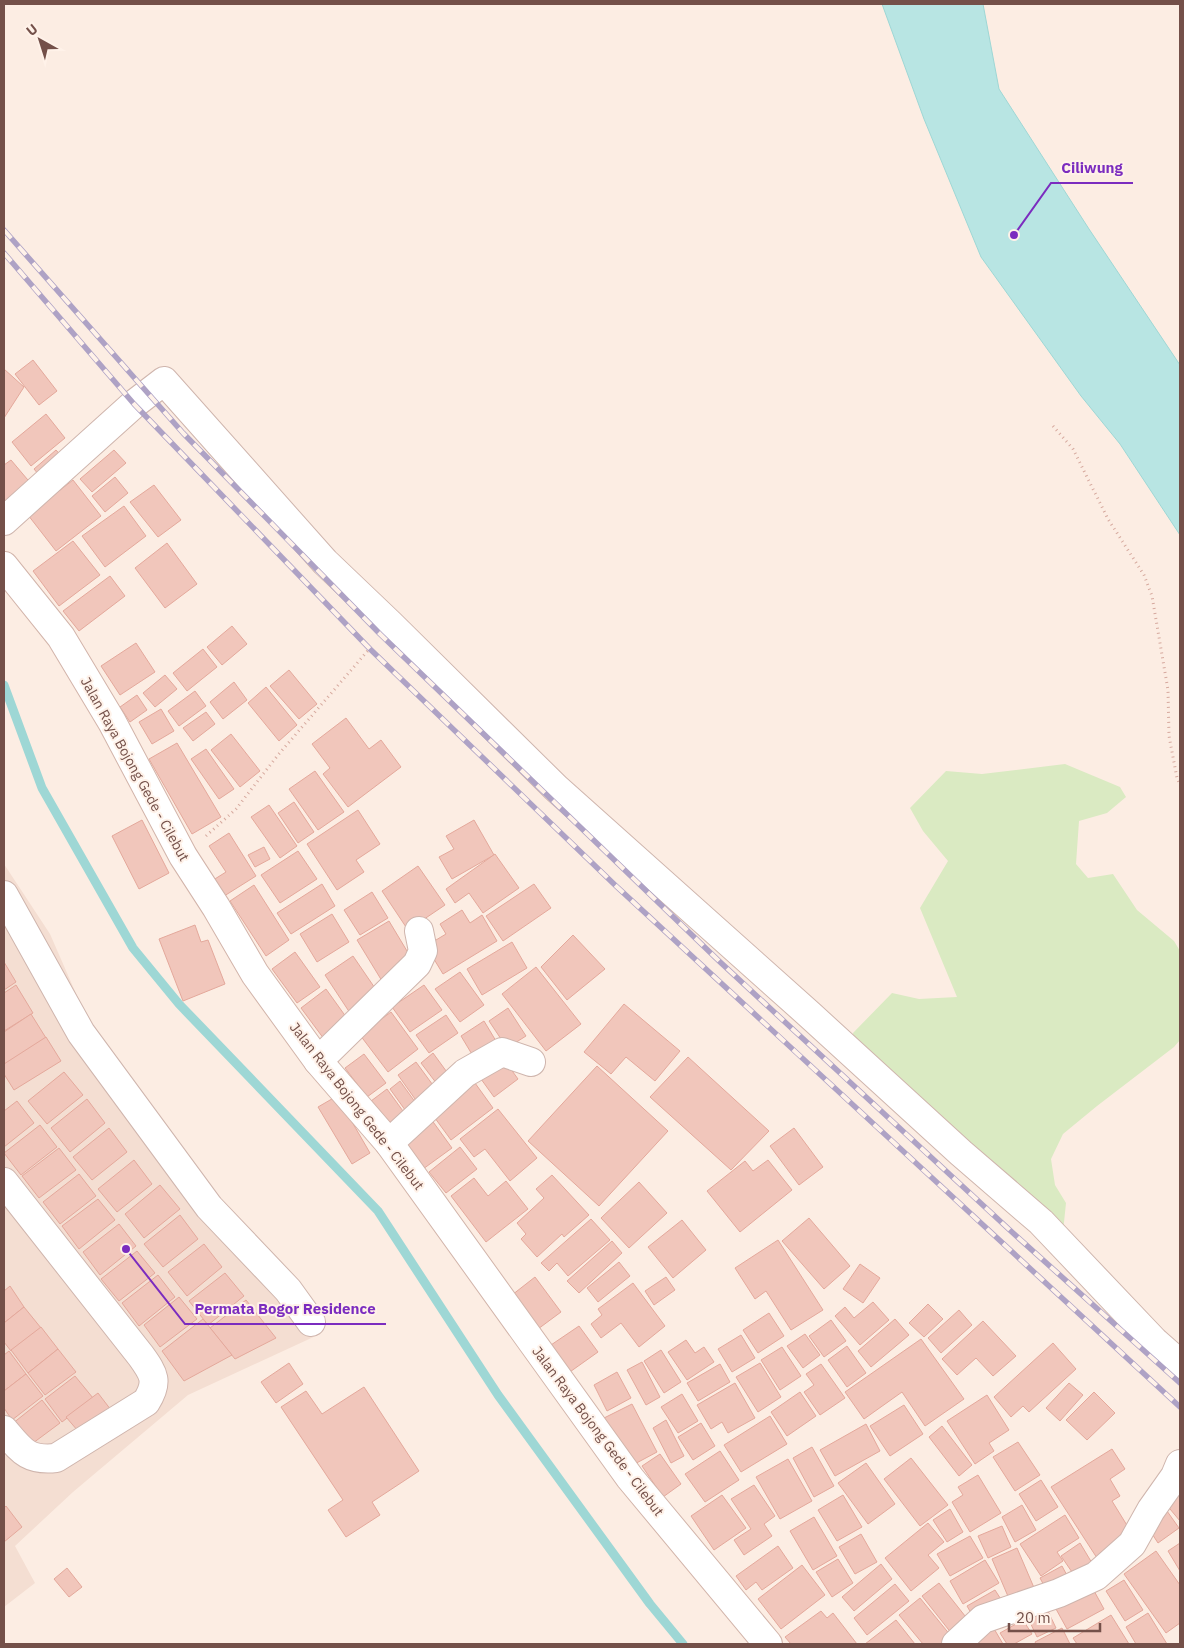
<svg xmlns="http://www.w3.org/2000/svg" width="1184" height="1648" font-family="'IBM Plex Sans',sans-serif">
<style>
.residential{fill:#f4ded2}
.green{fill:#daeac2}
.water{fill:#b8e5e3;stroke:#9ed7d5}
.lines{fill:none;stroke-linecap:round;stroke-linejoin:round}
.stream{stroke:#9ed7d5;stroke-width:9}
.building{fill:#f1c6bb;stroke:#e4a89b}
.minor-casing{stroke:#cfb5ad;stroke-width:30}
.secondary-casing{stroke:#d2b4aa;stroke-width:30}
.path{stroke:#d6a99e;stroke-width:3;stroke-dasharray:1 4;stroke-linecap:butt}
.minor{stroke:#fff;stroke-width:28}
.secondary{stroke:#fff;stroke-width:28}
.rail-casing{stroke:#aea2c5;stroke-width:5.5}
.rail{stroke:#fff2e9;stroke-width:4;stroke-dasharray:11;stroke-linecap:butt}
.labels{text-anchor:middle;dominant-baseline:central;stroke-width:4;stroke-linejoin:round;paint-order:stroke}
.street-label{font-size:14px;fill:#745049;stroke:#fff2e9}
.leader{fill:none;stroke:#7b2cbf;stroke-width:2}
.callout-dot{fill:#7b2cbf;stroke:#fff2e9;stroke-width:2}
.callout-label{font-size:15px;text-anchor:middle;font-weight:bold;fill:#7b2cbf;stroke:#fff2e9;stroke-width:4;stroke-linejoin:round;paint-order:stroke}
</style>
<rect width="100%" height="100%" fill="#fcede3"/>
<polygon class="residential" points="4,864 50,934 112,1076 288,1290 320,1334 188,1395 73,1492 15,1546 35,1583 4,1607"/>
<polygon class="green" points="1065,764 1120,787 1126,797 1107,813 1079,821 1076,864 1088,878 1113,874 1137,910 1174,941 1180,951 1180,1040 1174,1047 1097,1106 1063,1134 1051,1159 1055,1185 1066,1203 1063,1232 858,1064 853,1033 892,993 919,999 957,997 920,908 948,861 923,831 910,808 946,771 982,774"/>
<polygon class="water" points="882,4 983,4 999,89 1089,229 1180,365 1180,535 1120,444 1081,396 981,257 924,119"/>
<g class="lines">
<polyline class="stream" points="4,685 42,788 133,948 179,1004 378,1211 498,1395 650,1604 683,1644"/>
</g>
<g class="building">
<polygon points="33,360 57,391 39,405 15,374"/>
<polygon points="4,369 24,387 4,418"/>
<polygon points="46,414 65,438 31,466 12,442"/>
<polygon points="56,450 66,461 43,480 34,469"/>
<polygon points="114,450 126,463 92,492 80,479"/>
<polygon points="11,460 33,486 4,509 4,465"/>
<polygon points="115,477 128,493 105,512 92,496"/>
<polygon points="73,480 101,516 56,551 28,515"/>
<polygon points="154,485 181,520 158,537 130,502"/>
<polygon points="124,506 146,536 105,567 82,536"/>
<polygon points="73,541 100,575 59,606 33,571"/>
<polygon points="167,543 197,584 165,608 135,568"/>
<polygon points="110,576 125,596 79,631 63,611"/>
<polygon points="232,626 247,644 222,665 207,647"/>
<polygon points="136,643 155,672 120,695 101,666"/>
<polygon points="203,649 217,667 187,691 173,673"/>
<polygon points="289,670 317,704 299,719 270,686"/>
<polygon points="165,675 177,689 155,707 143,693"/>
<polygon points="234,682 247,700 223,719 210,702"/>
<polygon points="266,687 297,725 279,741 248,703"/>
<polygon points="195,691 206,706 179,726 168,711"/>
<polygon points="137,695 147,710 130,722 120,707"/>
<polygon points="161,709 174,731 152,744 139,722"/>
<polygon points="206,712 215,724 193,741 183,728"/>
<polygon points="346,718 369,749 381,740 401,767 348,807 323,774 330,768 312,744"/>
<polygon points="231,734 260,771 240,787 211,750"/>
<polygon points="177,743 221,817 192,834 149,759"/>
<polygon points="206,749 234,789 219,799 191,759"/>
<polygon points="315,771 344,812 318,830 289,789"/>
<polygon points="294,802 314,832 298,843 278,813"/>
<polygon points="269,805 297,846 280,858 251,817"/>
<polygon points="358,810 380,844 356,860 364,872 337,890 307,844"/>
<polygon points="142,820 169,873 139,889 112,836"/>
<polygon points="474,820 494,855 452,879 439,857 454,849 446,836"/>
<polygon points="229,833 256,876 221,898 210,882 226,872 209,846"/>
<polygon points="264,847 270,859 255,867 248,855"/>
<polygon points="298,851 317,879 280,903 261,875"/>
<polygon points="495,854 519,888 483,913 469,893 455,903 446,889"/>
<polygon points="418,866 445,905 408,930 382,891"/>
<polygon points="322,884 335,906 291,934 277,913"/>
<polygon points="534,884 551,908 503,941 486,916"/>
<polygon points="254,885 289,940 266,956 230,901"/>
<polygon points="372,892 388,918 360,935 344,910"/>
<polygon points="462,910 470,923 482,915 497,941 443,974 426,946 446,934 440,924"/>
<polygon points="332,914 349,942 317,962 300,934"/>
<polygon points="389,921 413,961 382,981 357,940"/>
<polygon points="195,925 201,942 208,940 225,984 183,1001 159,939"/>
<polygon points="573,935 605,969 567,1000 541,967"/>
<polygon points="512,942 527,968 482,995 467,969"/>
<polygon points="295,952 320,987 297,1003 272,969"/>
<polygon points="353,956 379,994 350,1013 325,975"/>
<polygon points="4,962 16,982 4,990"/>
<polygon points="536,967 581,1024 546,1051 502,994"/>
<polygon points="460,972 484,1005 460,1022 435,989"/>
<polygon points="16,985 33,1013 4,1031 4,993"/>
<polygon points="424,985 442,1010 410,1032 392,1007"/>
<polygon points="326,989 349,1021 324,1039 301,1008"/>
<polygon points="624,1004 680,1051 655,1081 626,1057 611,1074 584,1052"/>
<polygon points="508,1008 526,1036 507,1048 489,1021"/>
<polygon points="391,1012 418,1049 388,1072 360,1035"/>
<polygon points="31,1014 46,1038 4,1065 4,1032"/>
<polygon points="446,1015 458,1033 429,1053 416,1035"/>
<polygon points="484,1021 499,1046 476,1061 461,1036"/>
<polygon points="46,1037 61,1061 14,1090 4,1074 4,1064"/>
<polygon points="433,1053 452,1079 440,1088 421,1063"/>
<polygon points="364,1054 386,1083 367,1097 345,1068"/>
<polygon points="688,1057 769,1131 731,1170 650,1097"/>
<polygon points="505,1061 518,1079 494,1097 481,1079"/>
<polygon points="416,1062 438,1092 420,1106 398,1075"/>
<polygon points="597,1066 668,1131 599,1206 528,1141"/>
<polygon points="64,1072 83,1095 47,1124 28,1101"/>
<polygon points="400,1081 418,1106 408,1114 390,1089"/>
<polygon points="475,1083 493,1108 451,1140 432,1114"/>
<polygon points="387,1089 408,1118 392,1130 371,1101"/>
<polygon points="337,1096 370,1153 352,1164 318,1107"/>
<polygon points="87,1099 105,1123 70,1152 51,1128"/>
<polygon points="17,1101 34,1123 4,1147 4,1111"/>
<polygon points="498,1109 537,1158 510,1181 485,1149 474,1157 460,1139"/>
<polygon points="431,1119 452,1148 423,1169 402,1140"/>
<polygon points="40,1125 57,1147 21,1175 4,1153"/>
<polygon points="109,1128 127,1152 92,1180 73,1157"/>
<polygon points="794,1128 823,1167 799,1185 770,1146"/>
<polygon points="460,1147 477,1169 446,1193 429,1172"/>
<polygon points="59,1148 76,1170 39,1198 22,1176"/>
<polygon points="134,1160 152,1184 117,1212 98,1189"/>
<polygon points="768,1160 792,1190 740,1232 707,1191 745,1161 753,1171"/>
<polygon points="79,1174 96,1196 60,1224 43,1202"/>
<polygon points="552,1175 589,1215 564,1237 562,1234 537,1257 521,1239 526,1234 517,1223 544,1198 536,1189"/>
<polygon points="474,1178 488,1196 506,1181 528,1209 486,1242 451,1196"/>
<polygon points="639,1182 667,1213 629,1248 601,1218"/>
<polygon points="160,1185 180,1209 144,1238 125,1214"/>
<polygon points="98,1199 115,1220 79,1249 62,1226"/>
<polygon points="180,1215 198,1239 163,1267 144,1244"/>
<polygon points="809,1218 850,1266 824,1289 782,1241"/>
<polygon points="591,1219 610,1240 568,1276 557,1263 549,1271 541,1263"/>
<polygon points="682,1220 706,1250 673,1278 648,1247"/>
<polygon points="119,1224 136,1246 100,1275 83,1252"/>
<polygon points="778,1240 823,1310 791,1330 766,1291 755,1299 735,1268"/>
<polygon points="612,1241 622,1253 579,1293 567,1281"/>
<polygon points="204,1244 222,1267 187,1296 168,1272"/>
<polygon points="137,1251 155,1273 119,1301 101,1279"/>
<polygon points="619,1262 630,1276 598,1302 587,1288"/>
<polygon points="860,1264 880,1278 863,1303 843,1289"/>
<polygon points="225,1273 244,1296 208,1325 189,1301"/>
<polygon points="158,1275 175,1297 139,1326 122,1303"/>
<polygon points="535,1277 561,1312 538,1329 512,1295"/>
<polygon points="666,1277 675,1290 654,1305 645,1291"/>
<polygon points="633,1283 665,1326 639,1347 621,1323 601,1338 591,1324 602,1315 598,1309"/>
<polygon points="10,1286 24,1307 4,1323 4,1291"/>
<polygon points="179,1297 197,1319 160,1347 144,1325"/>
<polygon points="246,1300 276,1338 235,1359 210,1328"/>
<polygon points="873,1302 889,1320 860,1345 835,1316 845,1307 854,1318"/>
<polygon points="928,1304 943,1319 924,1337 909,1323"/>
<polygon points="24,1307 41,1328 11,1351 4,1342 4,1323"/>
<polygon points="959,1310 972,1325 941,1353 928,1338"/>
<polygon points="769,1313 784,1336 758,1353 743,1330"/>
<polygon points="203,1319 232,1355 184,1381 162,1351"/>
<polygon points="895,1319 909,1335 871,1367 858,1351"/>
<polygon points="831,1320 846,1341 824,1357 809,1336"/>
<polygon points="983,1321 1016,1356 993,1376 976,1358 957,1375 942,1359"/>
<polygon points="579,1326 598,1352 567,1374 548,1347"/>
<polygon points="41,1327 58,1349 28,1373 11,1350"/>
<polygon points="805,1334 820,1355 803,1368 787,1346"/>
<polygon points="741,1335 755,1358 732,1372 718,1349"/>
<polygon points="921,1339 964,1399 925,1426 902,1392 864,1419 845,1392"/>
<polygon points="686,1340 695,1353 704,1347 714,1362 687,1380 668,1352"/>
<polygon points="1053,1343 1076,1369 1029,1412 1023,1406 1011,1417 994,1397"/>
<polygon points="847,1346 866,1373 847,1387 828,1360"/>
<polygon points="782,1347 801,1376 780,1390 761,1360"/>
<polygon points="58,1349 76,1372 45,1395 28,1373"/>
<polygon points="661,1350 681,1382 664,1393 644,1361"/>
<polygon points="9,1351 26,1374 4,1391 4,1355"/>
<polygon points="642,1362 660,1397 646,1405 627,1370"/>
<polygon points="289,1363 303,1384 276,1403 261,1382"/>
<polygon points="760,1363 781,1397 758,1412 736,1377"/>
<polygon points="720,1364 730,1382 698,1401 687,1383"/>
<polygon points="821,1364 845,1398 820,1415 804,1392 814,1385 806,1374"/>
<polygon points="617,1372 631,1398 607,1411 594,1385"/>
<polygon points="26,1374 43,1396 12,1420 4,1408 4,1391"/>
<polygon points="75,1376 93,1398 62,1422 45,1399"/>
<polygon points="735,1383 755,1418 728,1433 722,1422 711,1429 697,1405"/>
<polygon points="1069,1383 1083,1395 1060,1421 1046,1408"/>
<polygon points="364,1387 419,1471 372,1502 380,1515 346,1537 328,1510 343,1500 281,1407 306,1391 322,1414"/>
<polygon points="800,1392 816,1416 787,1436 771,1412"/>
<polygon points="1094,1392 1115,1413 1087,1440 1066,1420"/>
<polygon points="98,1393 111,1410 78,1431 66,1417"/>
<polygon points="682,1394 698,1421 678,1433 661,1407"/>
<polygon points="987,1395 1009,1430 989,1443 994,1451 975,1464 947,1421"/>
<polygon points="42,1400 60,1423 29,1446 12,1424"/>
<polygon points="632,1404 657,1452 629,1467 604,1418"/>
<polygon points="904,1405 923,1434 890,1456 870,1426"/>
<polygon points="770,1416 787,1444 741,1472 724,1445"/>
<polygon points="666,1420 684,1456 671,1463 653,1428"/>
<polygon points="701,1423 715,1446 693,1460 678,1437"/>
<polygon points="866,1424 880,1451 835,1476 820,1450"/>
<polygon points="942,1426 972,1465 959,1476 929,1437"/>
<polygon points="1018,1442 1040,1475 1015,1491 993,1457"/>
<polygon points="812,1447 834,1486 814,1497 793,1458"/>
<polygon points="1112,1449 1125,1469 1110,1479 1120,1496 1112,1501 1133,1535 1097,1558 1051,1487"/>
<polygon points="720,1451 739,1480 705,1502 685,1474"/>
<polygon points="660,1454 681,1484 663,1497 642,1466"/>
<polygon points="911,1458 948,1505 920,1526 884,1479"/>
<polygon points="788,1459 812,1501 780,1519 756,1477"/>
<polygon points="866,1463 895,1504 868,1524 838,1483"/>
<polygon points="978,1475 1001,1513 970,1532 952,1502 963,1495 958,1487"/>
<polygon points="1041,1480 1058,1507 1036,1521 1019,1494"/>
<polygon points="754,1485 775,1516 764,1524 772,1536 744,1555 734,1540 751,1529 731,1499"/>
<polygon points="1180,1490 1180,1521 1165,1503"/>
<polygon points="722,1495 746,1528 714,1550 691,1516"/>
<polygon points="843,1495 862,1527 837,1541 818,1510"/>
<polygon points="1022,1505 1036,1530 1015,1542 1002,1517"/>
<polygon points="6,1506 22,1527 4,1542 4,1508"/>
<polygon points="950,1509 963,1532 947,1542 933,1520"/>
<polygon points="1167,1511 1179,1528 1158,1543 1147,1526"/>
<polygon points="1065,1515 1079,1538 1057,1552 1063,1561 1041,1576 1020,1544"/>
<polygon points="814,1517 837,1556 813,1570 790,1531"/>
<polygon points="928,1523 944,1542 928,1555 939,1568 911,1591 885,1558"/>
<polygon points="1002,1526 1011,1547 988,1558 978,1536"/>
<polygon points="861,1534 877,1562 855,1574 839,1547"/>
<polygon points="970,1536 983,1558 950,1576 937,1554"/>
<polygon points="1080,1543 1092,1563 1074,1575 1061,1556"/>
<polygon points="1180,1543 1180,1571 1168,1551"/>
<polygon points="778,1546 793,1568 762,1590 756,1582 746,1590 736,1576"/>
<polygon points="1017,1548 1035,1590 1010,1601 992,1559"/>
<polygon points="1156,1551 1180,1585 1180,1623 1166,1633 1124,1574"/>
<polygon points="838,1559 853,1583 832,1597 816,1572"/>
<polygon points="985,1560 999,1583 963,1604 950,1581"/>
<polygon points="881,1564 892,1579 854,1611 842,1597"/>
<polygon points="802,1565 825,1595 781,1629 758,1599"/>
<polygon points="1062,1566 1070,1581 1048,1593 1040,1578"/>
<polygon points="67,1568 82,1587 69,1597 54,1579"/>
<polygon points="1124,1580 1143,1610 1125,1621 1106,1591"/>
<polygon points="939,1583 969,1621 952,1634 922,1596"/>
<polygon points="895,1584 909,1601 867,1635 854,1618"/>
<polygon points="1093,1589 1104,1609 1067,1629 1056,1609"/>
<polygon points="995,1590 1004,1604 975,1620 967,1606"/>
<polygon points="920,1598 951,1636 941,1644 923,1644 899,1615"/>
<polygon points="1047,1609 1056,1628 1037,1637 1028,1618"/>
<polygon points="821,1611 827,1618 833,1613 857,1644 791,1644 785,1637"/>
<polygon points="1148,1613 1167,1644 1136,1644 1126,1627"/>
<polygon points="1111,1615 1129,1644 1077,1644 1073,1638"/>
<polygon points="896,1620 915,1644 865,1644"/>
<polygon points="1023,1620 1032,1634 1014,1644 1007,1644 1000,1633"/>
<polygon points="993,1627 1003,1644 974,1644"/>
<polygon points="1062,1628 1070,1644 1036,1644 1035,1642"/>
</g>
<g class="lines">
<defs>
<g id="minor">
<polyline points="4,521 134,404 164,381 325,562 390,624 556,788 810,1015 961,1153 1041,1222 1154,1341 1180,1364"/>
<polyline points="4,895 81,1033 209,1207 288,1290 311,1322"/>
<polyline points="318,1061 417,964 423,951 419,931"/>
<polyline points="389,1143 465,1073 502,1052 531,1062"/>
<path d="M 4,1182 L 141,1356 C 154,1374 159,1382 146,1402 L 56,1458 C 27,1461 21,1450 4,1430"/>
<polyline points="956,1644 983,1619 1059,1593 1096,1576 1132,1544 1151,1510 1175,1476 1180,1464"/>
</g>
<polyline id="secondary" points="4,566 61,637 112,722 183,856 216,907 255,974 318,1061 389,1143 630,1478 768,1644"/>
</defs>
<use href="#minor" class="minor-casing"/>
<use href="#secondary" class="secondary-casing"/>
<g class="path">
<polyline points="1053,426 1073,449 1108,519 1144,575 1152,596 1168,690 1169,736 1177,778 1180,785"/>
<polyline points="206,836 236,809 278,755 371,647"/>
</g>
<use href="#minor" class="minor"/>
<use href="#secondary" class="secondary"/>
<defs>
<g id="rail">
<polyline points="4,230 183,433 380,634 719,961 1013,1233 1180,1383"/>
<polyline points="4,253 134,404 370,649 616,886 1180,1407"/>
</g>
</defs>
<use href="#rail" class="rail-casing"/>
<use href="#rail" class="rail"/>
</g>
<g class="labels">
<g class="street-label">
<text transform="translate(135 769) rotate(61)">Jalan Raya Bojong Gede - Cilebut</text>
<text transform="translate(357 1106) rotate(52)">Jalan Raya Bojong Gede - Cilebut</text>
<text transform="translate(598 1431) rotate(53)">Jalan Raya Bojong Gede - Cilebut</text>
</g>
</g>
<path class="leader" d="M1014 235L1051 183H1133M126 1249L185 1324H386"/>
<g class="callout-dot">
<circle cx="1014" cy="235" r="5"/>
<circle cx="126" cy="1249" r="5"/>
</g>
<g class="callout-label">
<text x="1092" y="173">Ciliwung</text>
<text x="285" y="1314">Permata Bogor Residence</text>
</g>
<rect width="1184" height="1648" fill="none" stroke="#745049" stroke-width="10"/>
<g transform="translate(40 40) rotate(321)" stroke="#fff2e9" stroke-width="4" paint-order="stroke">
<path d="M0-4L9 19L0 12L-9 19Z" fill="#745049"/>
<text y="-8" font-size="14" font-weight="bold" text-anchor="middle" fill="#745049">U</text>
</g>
<path d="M1009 1623v8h91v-8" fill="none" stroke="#745049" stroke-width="2.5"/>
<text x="1016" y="1623" font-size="15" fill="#745049" stroke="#fff2e9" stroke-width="4" paint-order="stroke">20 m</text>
</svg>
